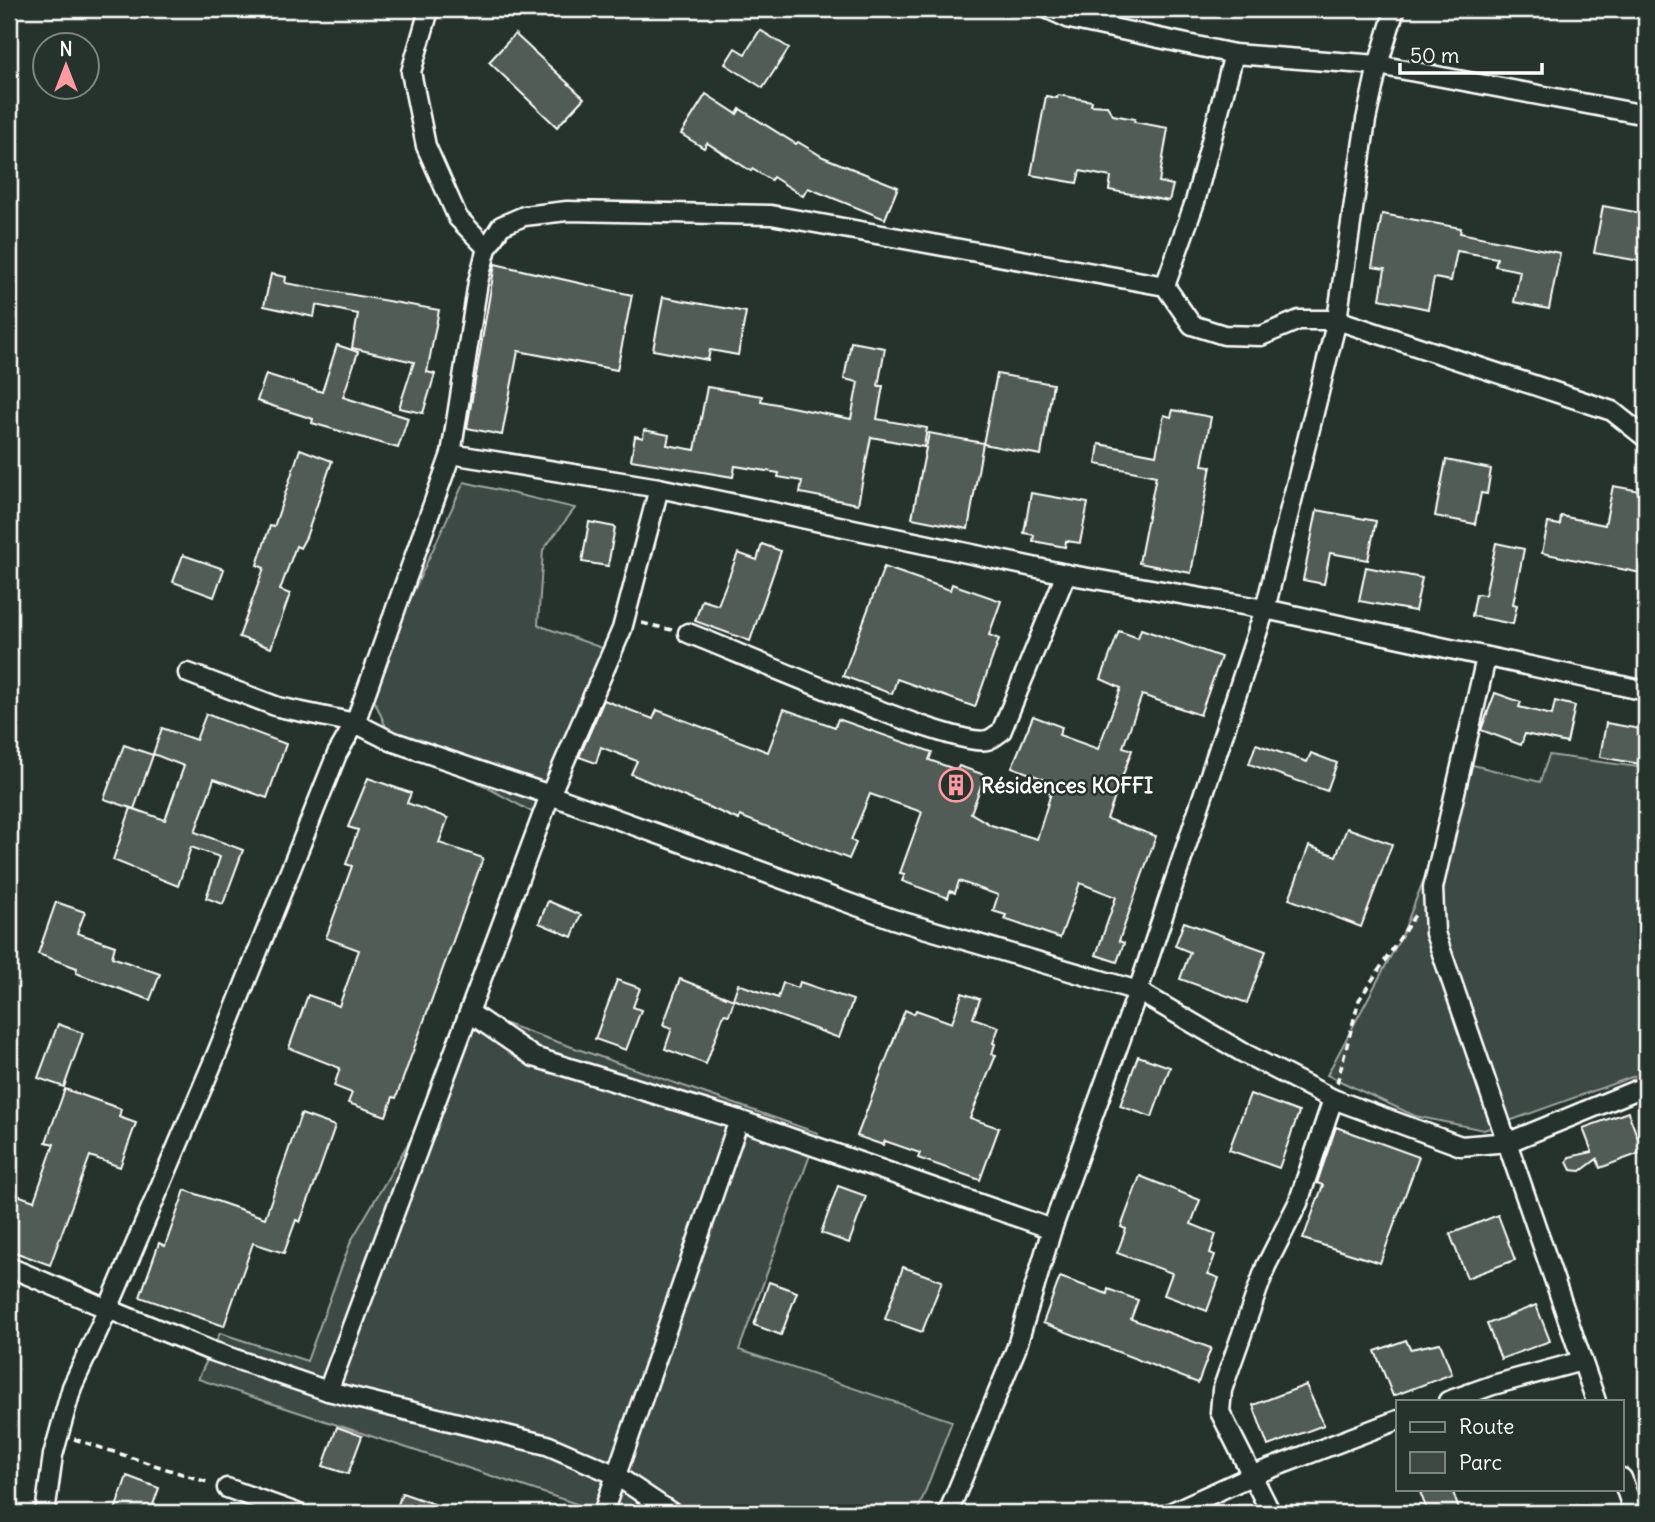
<svg xmlns="http://www.w3.org/2000/svg" width="1655" height="1522" font-family="Delius,sans-serif">
<style>
.green{fill:#3e4944;stroke:#9ea4a2;stroke-width:2}
.building{fill:#515c57;stroke:#fff;stroke-width:2}
.lines{fill:none;stroke-linecap:round;stroke-linejoin:round}
.street-casing{stroke:#fff;stroke-width:23}
.path{stroke:#fff;stroke-width:3.5;stroke-dasharray:7 5;stroke-linecap:butt}
.street{stroke:#26332d;stroke-width:18}
.labels{text-anchor:middle;dominant-baseline:central;stroke-width:5;stroke-linejoin:round;paint-order:stroke}
.poi-label{font-size:21px;font-weight:bold;fill:#fff;stroke:#26332d;text-anchor:start}
</style>
<rect width="100%" height="100%" fill="#26332d"/>
<filter id="ink" filterUnits="userSpaceOnUse"><feTurbulence type="fractalNoise" baseFrequency=".0143" numOctaves="2"/><feDisplacementMap in="SourceGraphic" scale="14" xChannelSelector="R" yChannelSelector="G"/><feConvolveMatrix kernelMatrix="1 2 1 2 8 2 1 2 1" color-interpolation-filters="sRGB"/></filter>
<g filter="url(#ink)">
<g class="green">
<polygon points="464,482 575,508 543,550 538,625 605,649 541,817 389,734 369,688"/>
<polygon points="1549,755 1646,768 1646,1072 1484,1130 1415,1116 1327,1075 1402,935 1469,764 1540,782"/>
<polygon points="469,1011 818,1133 739,1350 952,1421 917,1513 604,1513 198,1379 220,1333 307,1361 351,1241 434,1099"/>
</g>
<g class="building">
<polygon points="760,30 789,48 763,88 725,64 735,48 745,54"/>
<polygon points="515,34 584,98 557,127 489,62"/>
<polygon points="706,94 737,114 740,109 796,144 798,142 823,157 898,187 885,219 808,188 803,196 773,177 771,180 752,169 751,171 707,143 704,148 681,134"/>
<polygon points="1058,95 1092,101 1091,105 1107,106 1113,115 1135,119 1134,122 1168,128 1159,182 1173,185 1169,201 1109,190 1111,177 1080,171 1077,183 1031,175 1046,96 1057,98"/>
<polygon points="1603,206 1646,214 1646,262 1594,253"/>
<polygon points="1382,214 1461,228 1460,233 1560,253 1549,309 1514,302 1520,271 1495,266 1497,258 1457,251 1451,281 1434,278 1428,309 1380,299 1385,269 1372,267"/>
<polygon points="495,264 632,295 617,370 518,351 502,435 467,428"/>
<polygon points="271,274 286,277 285,283 439,310 427,372 435,374 423,413 399,408 414,362 352,348 358,314 316,305 314,317 264,306"/>
<polygon points="663,297 746,312 738,355 710,350 708,360 653,350"/>
<polygon points="851,342 885,348 878,386 883,386 877,419 927,428 924,447 871,437 858,504 800,493 802,481 778,477 779,473 735,466 733,477 631,460 635,436 643,438 644,430 669,435 667,445 695,450 707,387 762,396 761,401 851,419 858,382 844,379"/>
<polygon points="337,345 358,352 343,397 408,418 398,448 312,423 313,419 257,401 266,374 322,392"/>
<polygon points="997,374 1053,384 1041,455 983,444"/>
<polygon points="1173,410 1211,417 1202,465 1211,466 1191,573 1139,563 1156,476 1096,464 1099,444 1156,455 1164,415 1171,417"/>
<polygon points="929,433 983,443 968,529 912,518"/>
<polygon points="300,449 332,461 306,537 300,548 296,546 280,590 290,594 271,648 239,637 264,568 257,565 270,526 274,527"/>
<polygon points="1446,460 1491,469 1487,494 1481,493 1475,524 1435,516"/>
<polygon points="1613,486 1646,492 1646,574 1542,553 1548,523 1560,525 1561,516 1605,525"/>
<polygon points="1031,493 1088,503 1080,543 1066,541 1065,547 1033,541 1034,535 1024,533"/>
<polygon points="1317,510 1376,521 1368,560 1330,553 1324,584 1303,580"/>
<polygon points="589,522 615,527 608,566 582,562"/>
<polygon points="1496,543 1524,549 1513,604 1517,605 1513,624 1472,616 1476,594 1485,595"/>
<polygon points="762,544 781,551 750,641 695,621 702,600 718,605 738,553 757,560"/>
<polygon points="183,555 224,569 214,597 173,582"/>
<polygon points="884,567 950,590 952,584 1001,601 989,635 999,639 975,707 897,679 892,694 843,676"/>
<polygon points="1366,567 1422,578 1415,611 1359,601"/>
<polygon points="1141,629 1221,657 1200,715 1142,695 1123,747 1132,750 1107,819 1156,836 1119,941 1124,943 1117,962 1096,955 1116,897 1080,883 1060,938 1004,919 1006,915 993,911 998,895 959,881 955,893 950,891 948,898 902,881 905,874 900,873 922,812 870,794 851,840 856,843 849,859 740,816 739,820 631,774 637,761 601,747 596,763 579,757 604,700 653,719 657,710 768,752 784,709 835,727 838,719 932,752 929,760 957,770 959,766 985,775 971,813 991,825 1037,839 1051,793 1042,790 1046,780 1012,767 1033,716 1062,727 1059,735 1098,749 1121,688 1101,679 1119,631 1138,638"/>
<polygon points="1495,693 1521,702 1519,707 1552,715 1555,701 1575,706 1567,743 1525,734 1521,745 1481,730"/>
<polygon points="206,714 286,744 267,798 214,779 195,832 243,850 223,904 206,898 220,857 191,847 178,886 113,860 131,808 165,820 184,766 153,754 162,728 196,740"/>
<polygon points="1606,723 1646,730 1646,765 1600,757"/>
<polygon points="1256,744 1307,762 1311,753 1337,763 1327,791 1249,764"/>
<polygon points="124,745 153,755 134,809 104,799"/>
<polygon points="368,778 411,793 407,803 448,818 439,843 483,858 396,1098 393,1097 386,1116 348,1103 352,1093 334,1086 340,1068 289,1048 308,995 339,1006 359,950 326,938 352,866 346,864 358,830 348,827"/>
<polygon points="1347,828 1392,844 1361,927 1289,899 1309,846 1336,856"/>
<polygon points="548,901 581,915 572,937 539,923"/>
<polygon points="56,902 85,912 77,933 115,946 112,957 160,974 150,1000 76,973 77,968 38,954"/>
<polygon points="1184,922 1266,951 1247,1003 1180,979 1190,952 1175,946"/>
<polygon points="680,979 734,1000 729,1015 724,1014 706,1064 665,1049 672,1028 663,1025"/>
<polygon points="617,980 640,988 633,1007 641,1010 626,1050 595,1039"/>
<polygon points="800,982 853,1000 839,1038 733,999 738,984 778,998 783,983 798,988"/>
<polygon points="962,993 980,999 973,1018 999,1027 993,1043 995,1044 992,1054 996,1055 970,1118 999,1128 980,1180 918,1158 920,1153 885,1141 883,1145 857,1136 905,1010 914,1014 916,1010 952,1023"/>
<polygon points="58,1024 83,1033 64,1087 38,1078"/>
<polygon points="1138,1056 1170,1067 1152,1117 1120,1106"/>
<polygon points="65,1089 121,1109 119,1117 136,1123 120,1167 90,1156 50,1265 9,1250 9,1192 34,1201 54,1144 46,1142"/>
<polygon points="1250,1094 1299,1112 1279,1168 1229,1150"/>
<polygon points="1628,1112 1643,1152 1600,1168 1597,1159 1581,1171 1571,1170 1567,1162 1569,1157 1592,1152 1583,1128"/>
<polygon points="301,1114 335,1126 316,1180 300,1222 296,1220 284,1253 253,1243 224,1326 140,1297 159,1243 165,1246 185,1190 265,1218"/>
<polygon points="1336,1127 1419,1157 1380,1263 1303,1239 1323,1185 1317,1183"/>
<polygon points="1140,1176 1200,1200 1191,1224 1216,1234 1210,1253 1215,1255 1208,1274 1219,1278 1207,1311 1164,1295 1172,1273 1117,1253 1126,1229 1121,1227"/>
<polygon points="838,1186 866,1196 849,1243 821,1233"/>
<polygon points="1498,1215 1515,1260 1467,1278 1450,1234"/>
<polygon points="903,1267 942,1281 922,1332 885,1319"/>
<polygon points="1060,1277 1107,1294 1108,1289 1138,1300 1131,1319 1211,1348 1198,1383 1043,1323"/>
<polygon points="769,1282 797,1292 781,1335 754,1325"/>
<polygon points="1536,1305 1550,1341 1501,1359 1487,1324"/>
<polygon points="1406,1340 1410,1349 1440,1343 1452,1374 1393,1396 1375,1351"/>
<polygon points="1306,1385 1324,1425 1268,1446 1253,1405"/>
<polygon points="337,1427 362,1436 348,1474 323,1466"/>
<polygon points="127,1476 159,1488 150,1513 114,1513"/>
<polygon points="1419,1489 1452,1489 1460,1513 1428,1513"/>
<polygon points="402,1493 454,1511 454,1513 395,1513"/>
</g>
<g class="lines">
<defs>
<g id="street">
<polyline points="1048,9 1070,19 1234,54 1378,65 1646,115"/>
<polyline points="427,17 411,72 426,146 458,218 487,248"/>
<polyline points="1165,286 1195,202 1234,54"/>
<polyline points="451,454 659,488 1066,574 1265,609 1646,691"/>
<polyline points="659,488 622,629 550,795 893,919 1138,991 1242,1052 1333,1099 1461,1146 1509,1142 1646,1086"/>
<path d="M 688,633 C 733,650 956,749 987,740 C 992,739 997,734 1001,732 L 1066,574"/>
<polyline points="1486,658 1433,888 1435,933 1596,1401"/>
<polyline points="188,673 278,707 355,723 391,741 550,795 328,1391 547,1445 614,1474 672,1513"/>
<polyline points="470,1013 534,1057 739,1120 1052,1229"/>
<polyline points="9,1267 108,1309 217,1053 337,754 355,723 451,454 478,282 487,248 501,226 524,216 567,211 771,215 1165,286 1192,325 1224,335 1261,336 1299,320 1337,320 1612,411 1646,438"/>
<polyline points="1448,1401 1493,1385 1582,1361"/>
<polyline points="1622,1478 1634,1513"/>
<polyline points="227,1488 297,1513"/>
<polyline points="45,1513 53,1455 72,1387 108,1309 209,1350 328,1391"/>
<polyline points="603,1513 739,1120"/>
<polyline points="948,1513 1016,1349 1052,1229 1138,991 1265,609 1337,320 1366,120 1378,65 1395,9"/>
<polyline points="1170,1513 1253,1475 1398,1420"/>
<polyline points="1271,1513 1220,1412 1222,1390 1266,1266 1298,1203 1333,1099"/>
</g>
</defs>
<use href="#street" class="street-casing"/>
<g class="path">
<polyline points="642,623 672,630"/>
<polyline points="1337,1083 1359,1000 1415,915"/>
<polyline points="74,1439 210,1483"/>
</g>
<use href="#street" class="street"/>
</g>
</g>
<defs>
<symbol id="building-ring" viewBox="-11 -11 22 22"><circle r="9.5" fill="#26332d" stroke="#ff9aa2" stroke-width="1.5"/><path d="M-4-6H4V6H1V3H-1V6H-4ZM-2.5-4.3h1.7v1.8h-1.7ZM.8-4.3h1.7v1.8H.8ZM-2.5-1h1.7V.8h-1.7ZM.8-1h1.7V.8H.8Z" fill="#ff9aa2"/></symbol>
</defs>
<g fill-rule="evenodd">
<use href="#building-ring" x="937" y="766" width="38" height="38"/>
</g>
<g class="labels">
<g class="poi-label">
<text x="981" y="785">Résidences KOFFI</text>
</g>
</g>
<rect width="1655" height="1522" fill="none" stroke="#26332d" stroke-width="35"/>
<rect x="18" y="18" width="1620" height="1487" fill="none" stroke="#fff" stroke-width="2.5" filter="url(#ink)"/>
<rect x="1396" y="1400" width="228" height="91" fill="#26332d" stroke="#7d8581" stroke-width="2"/>
<rect x="1410" y="1422" width="35" height="10" fill="#26332d" stroke="#7d8581" stroke-width="2"/>
<text x="1459" y="1434" font-size="21" fill="#ffffff">Route</text>
<rect x="1410" y="1452" width="35" height="21" fill="#3e4944" stroke="#7d8581" stroke-width="2"/>
<text x="1459" y="1470" font-size="21" fill="#ffffff">Parc</text>
<g transform="translate(66 66)"><circle r="33" fill="#26332d" stroke="#7d8581" stroke-width="2"/>
<path d="M0-5L12 26L0 18L-12 26Z" fill="#ff9aa2"/>
<text y="-10" font-size="19" font-weight="bold" text-anchor="middle" fill="#ffffff">N</text>
</g>
<path d="M1400 63v10h142v-10" fill="none" stroke="#ffffff" stroke-width="3.5"/>
<text x="1410" y="63" font-size="21" fill="#ffffff" stroke="#26332d" stroke-width="5" paint-order="stroke">50 m</text>
</svg>
